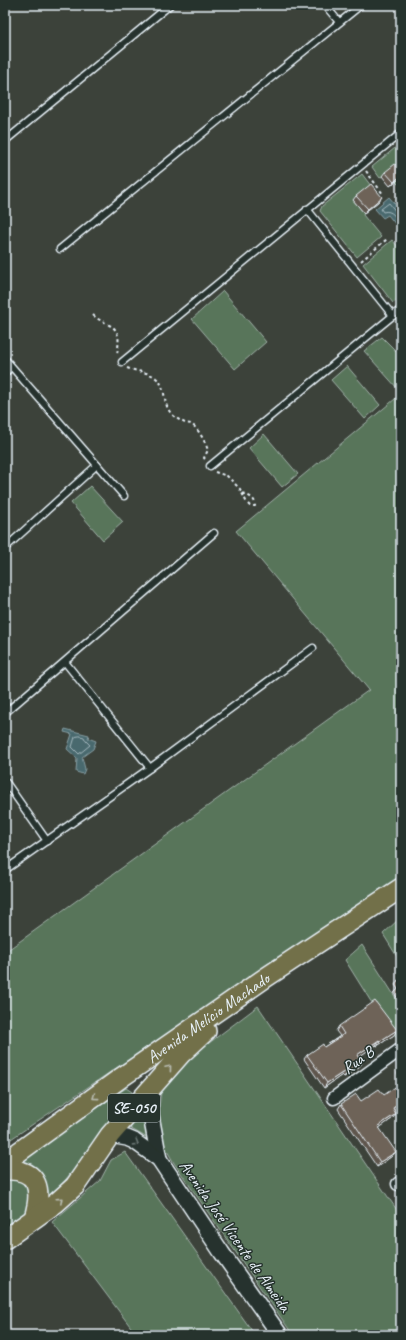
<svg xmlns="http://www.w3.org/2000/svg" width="406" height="1340" font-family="Caveat,sans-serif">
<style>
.green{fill:#59745a;stroke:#a0b2a9}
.water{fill:#48696e;stroke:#889fa5}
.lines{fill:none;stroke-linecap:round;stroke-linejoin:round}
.shore{stroke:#a8bbc1;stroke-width:1}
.service-casing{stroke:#e8f1f8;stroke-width:9}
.minor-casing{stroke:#e8f1f8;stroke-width:15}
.tertiary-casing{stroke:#e8f1f8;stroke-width:18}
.primary-casing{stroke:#e8f1f8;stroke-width:22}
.path{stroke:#e8f1f8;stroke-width:2;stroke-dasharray:3 3;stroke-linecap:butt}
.service{stroke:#26332d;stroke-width:6}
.minor{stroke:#26332d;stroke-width:12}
.tertiary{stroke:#26332d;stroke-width:15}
.primary{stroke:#726f4a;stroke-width:19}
.wall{fill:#5f564d;stroke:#e8f1f8}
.shaded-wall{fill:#4d463e;stroke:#e8f1f8}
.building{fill:#6e6459;stroke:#e8f1f8}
.oneway{stroke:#b9bdb2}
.oneway2{stroke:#6a7674}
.labels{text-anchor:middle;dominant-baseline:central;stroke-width:3;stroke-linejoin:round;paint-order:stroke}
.shield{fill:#26332d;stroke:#aeb8bb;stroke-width:1}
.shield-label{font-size:16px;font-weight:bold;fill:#e8f1f8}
.street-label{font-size:17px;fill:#e8f1f8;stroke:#26332d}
</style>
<rect width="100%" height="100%" fill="#3c423a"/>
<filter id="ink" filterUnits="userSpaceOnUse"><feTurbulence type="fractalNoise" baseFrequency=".025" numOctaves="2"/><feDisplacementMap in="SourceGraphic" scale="8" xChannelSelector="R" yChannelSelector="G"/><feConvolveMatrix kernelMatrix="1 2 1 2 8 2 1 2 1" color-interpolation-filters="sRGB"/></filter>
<g filter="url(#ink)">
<g class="green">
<polygon points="401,143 401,187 396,182 400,178 392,168 380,178 372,167"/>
<polygon points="362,174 371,186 353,200 364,213 363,215 381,237 357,257 320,211 322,206"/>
<polygon points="392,240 401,250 401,297 393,303 363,264"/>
<polygon points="223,291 266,342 235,369 192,319"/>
<polygon points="382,337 401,356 401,386 398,389 364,351"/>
<polygon points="347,366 380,405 365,419 331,380"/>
<polygon points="401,394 401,876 5,1143 5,952 369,690 236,531"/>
<polygon points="264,434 298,474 282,487 249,448"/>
<polygon points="90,486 123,522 103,540 71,503"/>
<polygon points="399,919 401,921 401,963 383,934"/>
<polygon points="362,945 401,1006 401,1036 397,1038 370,1000 345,960"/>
<polygon points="258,1006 401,1216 401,1335 293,1335 174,1163 162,1142 158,1115 161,1092 165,1083 188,1059"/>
<path d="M 126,1088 L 132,1092 L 95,1144 L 47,1202 C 54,1182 32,1172 19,1163 Z"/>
<polygon points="143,1105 149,1139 128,1127"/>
<polygon points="125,1152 255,1335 128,1335 133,1330 52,1222 100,1181 111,1160"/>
<polygon points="5,1179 21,1179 31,1188 28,1209 22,1216 5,1227"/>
</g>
<g class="water">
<polygon points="389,197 401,211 401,231 388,215 383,218 375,209"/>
<polygon points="65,729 89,735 88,738 96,741 93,749 82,757 85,769 83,774 76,772 77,758 67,749 72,734 64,732"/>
</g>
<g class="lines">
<g class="shore">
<path d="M 401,213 L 397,213 L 389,203 L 381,209 L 383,212 C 392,209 396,218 401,224"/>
<polygon points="80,736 84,737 86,741 90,745 79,754 72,747 75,737"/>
</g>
<defs>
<g id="service">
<polyline points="325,5 339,22"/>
<polyline points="5,141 170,5"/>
<polyline points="307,209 393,316"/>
<polyline points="60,249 361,5"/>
<polyline points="5,359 124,496"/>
<polyline points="122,362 401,133"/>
<polyline points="5,373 11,367"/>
<polyline points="210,466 401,309"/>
<polyline points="5,548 97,465"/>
<polyline points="65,662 150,768"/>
<polyline points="5,713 214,533"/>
<polyline points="5,781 47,841"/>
<polyline points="5,870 150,768 313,648"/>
</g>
<g id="minor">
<polyline points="334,1098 401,1049"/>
<polyline points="398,1184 401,1182"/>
</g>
<g id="tertiary">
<polyline points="147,1094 159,1159"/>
<polyline points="110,1135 127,1138 134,1141 159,1159 222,1253 280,1335"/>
</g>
<g id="primary">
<path id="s1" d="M 5,1162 L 122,1077 L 265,978 L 401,888"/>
<path d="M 5,1170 C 40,1168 42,1191 34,1218"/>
<polyline points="5,1239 56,1203 75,1186 110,1135 181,1054 206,1031"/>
</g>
</defs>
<use href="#service" class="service-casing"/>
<use href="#minor" class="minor-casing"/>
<use href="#tertiary" class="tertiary-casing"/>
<use href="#primary" class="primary-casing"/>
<g class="path">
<polyline points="366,171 383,194"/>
<polyline points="361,261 387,239"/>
<path d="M 93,315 C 98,320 103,321 109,325 C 121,330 119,343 117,354"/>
<path d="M 127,368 C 137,372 148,371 156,378 C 167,387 162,401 170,412 C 173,416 180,421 185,423 C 188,424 188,423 191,424 C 199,429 205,442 208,450 L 204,458 L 205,459"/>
<path d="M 215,472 L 227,476 L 240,489 L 247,503 L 250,506 L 255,506 C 256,497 247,496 241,492"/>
</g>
<use href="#service" class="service"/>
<use href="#minor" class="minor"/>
<use href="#tertiary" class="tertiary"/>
<use href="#primary" class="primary"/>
</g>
<g class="wall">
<polygon points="401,171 401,177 390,186 382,176 385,172"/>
<polygon points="356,196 379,201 364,213 353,200"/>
<polygon points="401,978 401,1003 394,993 398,989 395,985 398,980"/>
<polygon points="339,1026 397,1030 394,1035 377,1046 376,1045 358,1057 359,1067 344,1077 342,1075 324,1088 304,1059 307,1055 324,1047 340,1036 336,1031"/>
<polygon points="401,1068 401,1079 397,1073"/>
<polygon points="341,1104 394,1110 393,1118 379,1128 392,1156 377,1167 338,1109"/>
</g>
<g class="shaded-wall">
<polygon points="401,175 400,178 390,186"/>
<polygon points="382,197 379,201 364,213 368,209"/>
<polygon points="397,1030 394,1035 377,1046 380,1041"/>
<polygon points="379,1040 376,1045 354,1060 357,1055"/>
<polygon points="362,1063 359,1067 344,1077 347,1073"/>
<polygon points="345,1071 342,1075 324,1088 327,1083"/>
<polygon points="401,1102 401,1104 390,1113 393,1108"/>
<polygon points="396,1114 393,1118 375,1131 378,1126"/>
<polygon points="396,1152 392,1156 377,1167 380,1162"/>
</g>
<g class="building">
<polygon points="395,164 401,171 401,175 394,182 385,172"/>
<polygon points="371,184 382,197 368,209 356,196"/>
<polygon points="401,978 401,984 398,980"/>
<polygon points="401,986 401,994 397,989"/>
<polygon points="375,1001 397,1030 380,1041 379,1040 357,1055 362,1063 347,1073 345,1071 327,1083 307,1055 323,1044 324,1047 344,1034 339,1026"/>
<polygon points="401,1083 401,1102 393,1108 396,1114 378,1126 396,1152 380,1162 341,1104 356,1094 361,1101 379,1089 384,1095"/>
</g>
<defs><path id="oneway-chevron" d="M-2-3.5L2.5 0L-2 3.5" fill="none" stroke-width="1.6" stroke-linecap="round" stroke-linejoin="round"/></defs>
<g class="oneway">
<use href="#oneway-chevron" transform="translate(169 1068) rotate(-50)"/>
<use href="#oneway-chevron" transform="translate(95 1097) rotate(144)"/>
<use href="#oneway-chevron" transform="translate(60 1200) rotate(-42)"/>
</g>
<use class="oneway2" href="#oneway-chevron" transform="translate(136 1143) rotate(32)"/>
</g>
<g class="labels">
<rect class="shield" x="108" y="1094" width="52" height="28" rx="3"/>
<g class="shield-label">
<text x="134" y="1108">SE-050</text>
</g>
<g class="street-label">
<text stroke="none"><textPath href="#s1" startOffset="249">Avenida Melício Machado</textPath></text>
<text transform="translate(358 1060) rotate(-36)">Rua B</text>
<text transform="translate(235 1236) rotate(55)">Avenida José Vicente de Almeida</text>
</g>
</g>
<rect width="406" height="1340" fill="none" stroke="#26332d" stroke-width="20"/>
<rect x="10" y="10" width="386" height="1320" fill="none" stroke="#e8f1f8" stroke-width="1.5" filter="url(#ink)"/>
</svg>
